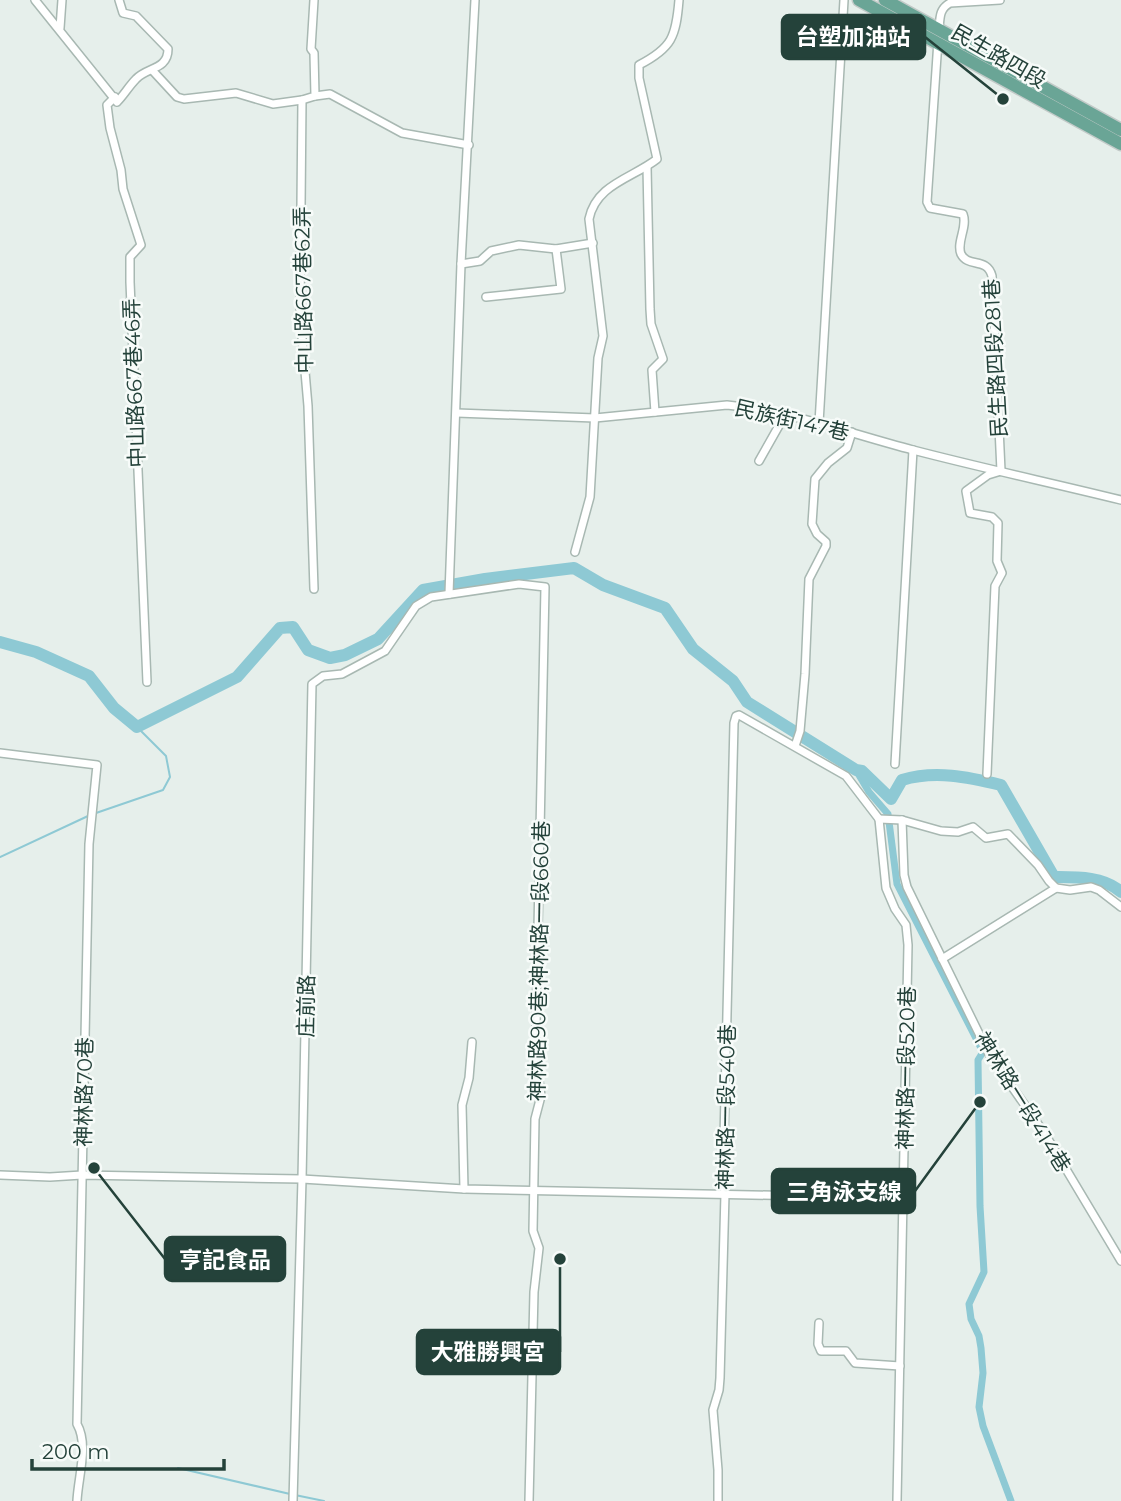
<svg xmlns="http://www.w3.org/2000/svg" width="1121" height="1501" font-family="Montserrat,'Noto Sans TC',sans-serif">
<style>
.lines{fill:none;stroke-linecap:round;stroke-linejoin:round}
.stream{stroke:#8ec9d4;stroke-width:2}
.canal{stroke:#8ec9d4;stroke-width:7}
.river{stroke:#8ec9d4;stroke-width:12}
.minor-casing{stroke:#a8b8b2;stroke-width:10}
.primary-casing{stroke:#c2cac8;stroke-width:15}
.minor{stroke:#fff;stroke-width:7}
.primary{stroke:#6aa596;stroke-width:12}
.labels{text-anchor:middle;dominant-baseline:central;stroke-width:5;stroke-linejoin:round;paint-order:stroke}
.street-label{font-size:21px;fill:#24423a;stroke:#f7fbf9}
.leader{fill:none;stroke:#24423a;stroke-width:2.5}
.callout-dot{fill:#24423a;stroke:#f7fbf9;stroke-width:2.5}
.callout{fill:#24423a;stroke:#24423a;stroke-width:2.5}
.callout-label{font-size:23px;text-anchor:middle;font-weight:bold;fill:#fff}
</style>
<rect width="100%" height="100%" fill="#e6efeb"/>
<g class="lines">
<g class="stream">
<polyline points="96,813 163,790 170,777 166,756 137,727"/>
<polyline points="0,857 88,816"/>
<polyline points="178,1468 290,1494"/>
<polyline points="295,1495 324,1501"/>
</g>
<polyline class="canal" points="856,770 869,792 888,814 897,884 983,1052 978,1060 980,1206 984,1272 969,1304 971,1319 979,1336 981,1348 983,1373 979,1407 983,1426 1011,1501"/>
<path class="river" d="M 0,642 L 36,652 L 89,676 L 114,708 L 137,727 L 237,677 L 280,628 L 293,627 L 308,650 L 330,658 L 345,655 L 378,639 L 423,590 L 485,579 L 574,568 L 603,585 L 665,608 L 693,649 L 733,681 L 747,702 L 856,770 L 862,771 L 891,799 L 902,780 C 935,770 968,777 1001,785 L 1054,877 C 1075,877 1104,876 1121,892"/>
<defs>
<g id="minor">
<path d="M 35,0 L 117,102 C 124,95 129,86 136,79 C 147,67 168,70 168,49 L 136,16 L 123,13 L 119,0"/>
<polyline points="60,28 62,0"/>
<path d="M 939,30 C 940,18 939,9 950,3 L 1000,0"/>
<path d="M 938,41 L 927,202 L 930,208 L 963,214 C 968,227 956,242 961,254 C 968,268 987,257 992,276 L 1001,471 L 988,475 L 966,491 L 970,513 L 992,517 L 998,523 L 997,561 L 1002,573 L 995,586 L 987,774"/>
<polyline points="153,71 177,97 184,99 236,93 273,104 302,100"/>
<polyline points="315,96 330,94 402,133 469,145"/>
<polyline points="115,97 107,105 110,128 121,170 123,189 141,245 130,257 130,282 147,682"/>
<polyline points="647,167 650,309 651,324 663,359 652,370 655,412"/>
<polyline points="461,264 480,261 491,251 519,245 556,249 593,243"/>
<polyline points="486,297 561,289 556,249"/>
<path d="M 457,413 L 595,418 L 727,405 C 791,411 851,434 913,450 C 982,468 1052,483 1121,500"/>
<polyline points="819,423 844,0"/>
<polyline points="759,461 785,415"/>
<path d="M 575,552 L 590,497 L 598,358 L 603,336 L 589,219 C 596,184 633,178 657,159 L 639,78 L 639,65 C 672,48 676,37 679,0"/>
<polyline points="314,589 308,406 300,314 302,100 315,96 314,53 311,49 314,0"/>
<polyline points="449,594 461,264 475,0"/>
<polyline points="795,746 800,731 805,674 809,579 826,546 826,542 817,534 812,524 815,479 828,463 847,448 852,432"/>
<path d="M 0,753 L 97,765 L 89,844 L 77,1424 C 89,1445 78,1477 77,1501"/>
<polyline points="895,764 913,450"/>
<polyline points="879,819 902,820 941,831 958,832 973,827 986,838 1008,834 1038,865 1049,881 1056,888 1070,890 1091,887 1099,890 1121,907"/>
<polyline points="902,820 904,875 907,887 989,1054 1045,1134 1121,1261"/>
<polyline points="942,959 1056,888"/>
<polyline points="0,1175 50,1177 82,1175 302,1179 464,1189 904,1198"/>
<polyline points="464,1189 462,1105 469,1078 472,1042"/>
<polyline points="819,1323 818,1344 821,1351 846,1351 855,1363 900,1366"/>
<polyline points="293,1501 302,1179 312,684 323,676 342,674 385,651 416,606 431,597 519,584 545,587 536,1026 537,1066 541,1096 535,1119 533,1231 539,1248 534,1292 529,1501"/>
<polyline points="718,1501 718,1470 713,1410 719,1390 720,1378 725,1194 723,1180 734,723 736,716 739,715 846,776 879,819 886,888 895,909 906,925 908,945 897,1501"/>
</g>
<g id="primary">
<polyline points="859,0 1121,144"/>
<polyline points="885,0 1121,130"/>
</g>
</defs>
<use href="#minor" class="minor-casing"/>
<use href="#primary" class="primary-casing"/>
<use href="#minor" class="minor"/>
<use href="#primary" class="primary"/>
</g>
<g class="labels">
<g class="street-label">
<text transform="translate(999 56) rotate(30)">民生路四段</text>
<text transform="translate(303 290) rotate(-91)">中山路667巷62弄</text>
<text transform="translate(995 358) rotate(-93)">民生路四段281巷</text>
<text transform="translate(134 383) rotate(-92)">中山路667巷46弄</text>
<text transform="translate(792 420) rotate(13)">民族街147巷</text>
<text transform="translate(539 961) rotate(-89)">神林路90巷;神林路一段660巷</text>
<text transform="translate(306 1006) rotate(-89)">庄前路</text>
<text transform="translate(906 1068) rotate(-89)">神林路一段520巷</text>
<text transform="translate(84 1092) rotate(-89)">神林路70巷</text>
<text transform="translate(1023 1102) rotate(58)">神林路一段414巷</text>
<text transform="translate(726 1107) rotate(-89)">神林路一段540巷</text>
</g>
</g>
<path class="leader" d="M1003 99L925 37M980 1102L915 1191M94 1168L165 1259M560 1259L560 1352"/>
<g class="callout-dot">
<circle cx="1003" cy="99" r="7"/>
<circle cx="980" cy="1102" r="7"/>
<circle cx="94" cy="1168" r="7"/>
<circle cx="560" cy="1259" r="7"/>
</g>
<g class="callout">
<rect x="782" y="15" width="143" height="44" rx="7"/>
<rect x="772" y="1169" width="143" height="44" rx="7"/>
<rect x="165" y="1237" width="120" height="44" rx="7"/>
<rect x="417" y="1330" width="143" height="44" rx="7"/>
</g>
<g class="callout-label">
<text x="853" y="45">台塑加油站</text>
<text x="844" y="1200">三角泳支線</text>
<text x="225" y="1268">亨記食品</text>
<text x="488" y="1360">大雅勝興宮</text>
</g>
<path d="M32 1459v10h192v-10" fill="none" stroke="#24423a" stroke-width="3.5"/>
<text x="42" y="1459" font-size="21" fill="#24423a" stroke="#f7fbf9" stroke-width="5" paint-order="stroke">200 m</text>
</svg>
